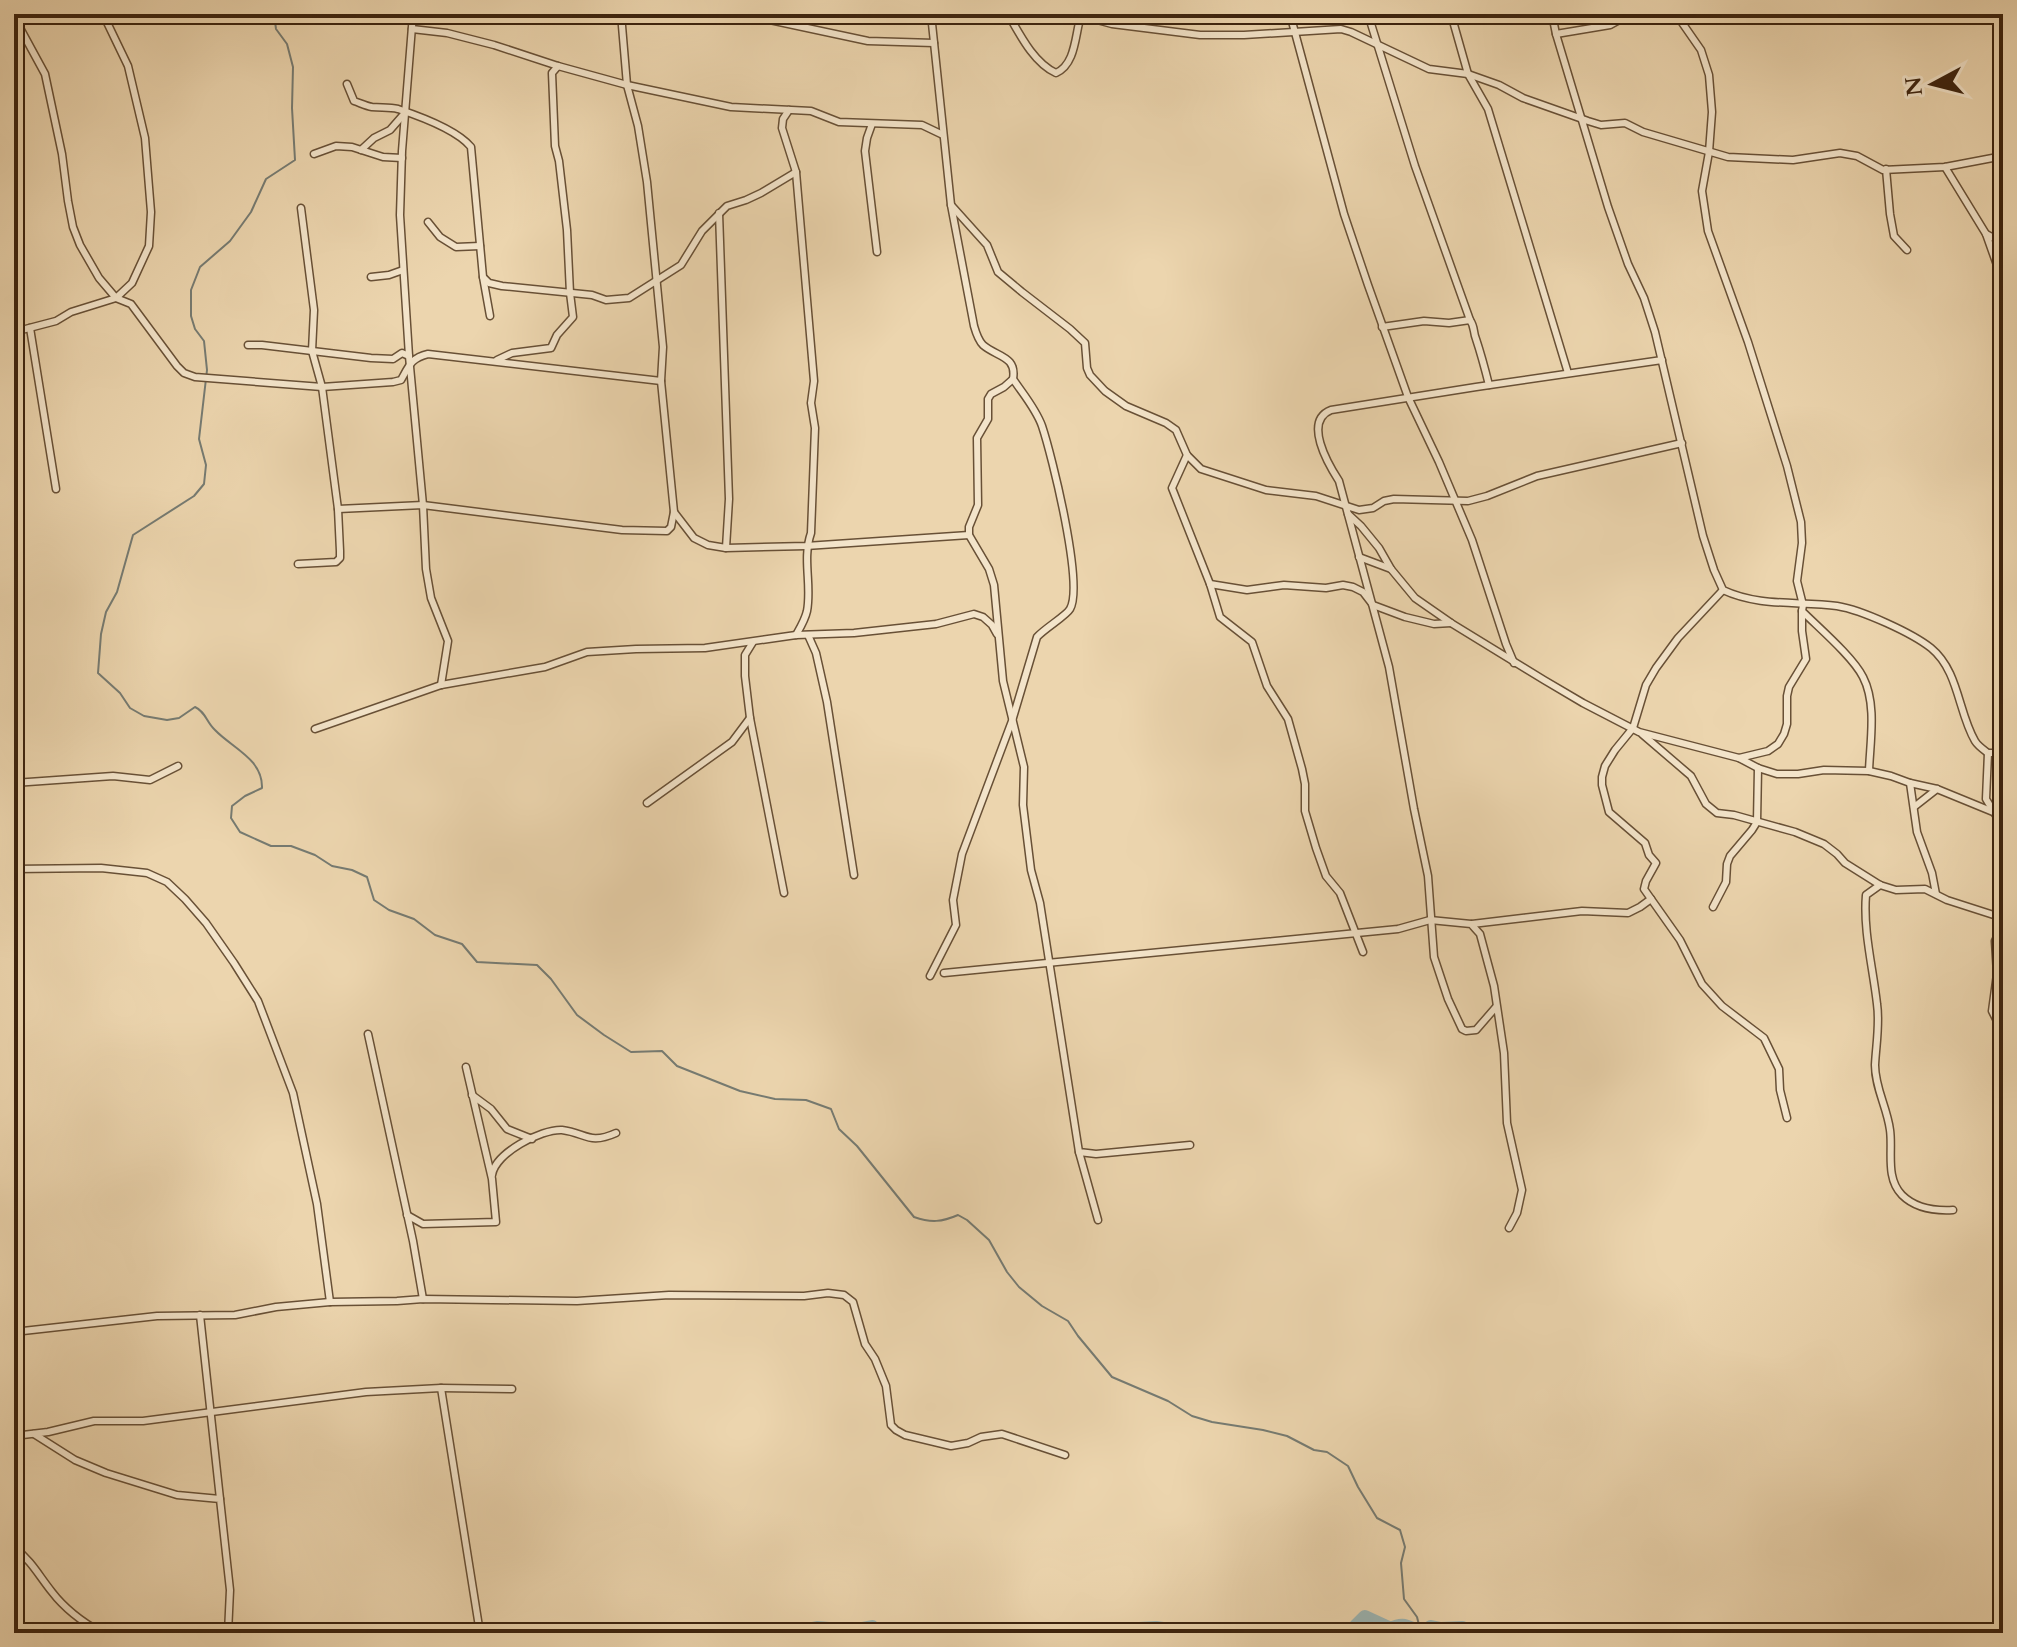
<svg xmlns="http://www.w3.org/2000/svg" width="2017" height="1647" font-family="Cardo,serif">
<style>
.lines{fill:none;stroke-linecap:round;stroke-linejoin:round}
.stream{stroke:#767b72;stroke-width:2}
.river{stroke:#9cb6b5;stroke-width:14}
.minor-casing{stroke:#685036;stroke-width:9}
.minor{stroke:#f3e4ca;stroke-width:6}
</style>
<rect width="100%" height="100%" fill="#ecd5ae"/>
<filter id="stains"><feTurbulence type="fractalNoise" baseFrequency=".0025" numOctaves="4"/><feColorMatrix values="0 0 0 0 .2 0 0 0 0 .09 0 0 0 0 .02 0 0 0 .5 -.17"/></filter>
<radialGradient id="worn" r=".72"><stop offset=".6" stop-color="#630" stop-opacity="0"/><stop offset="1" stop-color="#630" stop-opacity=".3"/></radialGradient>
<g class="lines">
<path class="stream" d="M 274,14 L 276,29 L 287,44 L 293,67 L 292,108 L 295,160 L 266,179 L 251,212 L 230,241 L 200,267 L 191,290 L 191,316 L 195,329 L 204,341 L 207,370 L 199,439 L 206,465 L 204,484 L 194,496 L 133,535 L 117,592 L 106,612 L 101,634 L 98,673 L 120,693 L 130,708 L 144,716 L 167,720 L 179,718 L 195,707 C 206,712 206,722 215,730 C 232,748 263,759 262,788 L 245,796 L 232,806 L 231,818 L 240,832 L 271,846 L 291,846 L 315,855 L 332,866 L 352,870 L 367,877 L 374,900 L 389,910 L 414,919 L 435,935 L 462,944 L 477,962 L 537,965 L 551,979 L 577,1015 L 604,1035 L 631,1052 L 662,1051 L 677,1066 L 740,1091 L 775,1099 L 806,1100 L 831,1109 L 839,1129 L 857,1146 L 914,1217 C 931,1223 942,1222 958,1215 L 967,1220 L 989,1240 L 1007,1272 L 1019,1287 L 1042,1306 L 1068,1321 L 1078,1336 L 1112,1377 L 1168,1401 L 1192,1416 L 1212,1422 L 1263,1430 L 1287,1436 L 1314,1450 L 1327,1452 L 1348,1466 L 1358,1487 L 1377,1518 L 1400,1530 L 1405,1547 L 1401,1563 L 1404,1599 L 1417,1617 L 1421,1633"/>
<g class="river">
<polyline points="775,1633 797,1632 817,1628 852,1631 872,1627 875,1633"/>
<polyline points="1119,1633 1122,1630 1156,1628 1191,1633"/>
<path d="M 1352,1633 L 1356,1626 L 1365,1617 L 1391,1629 C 1406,1621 1409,1630 1423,1632 L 1431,1627 L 1441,1629 L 1462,1628 L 1464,1633"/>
</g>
<defs>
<g id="minor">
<polyline points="413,14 402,151 400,215 409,356 423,505 426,569 431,598 448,641 441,685"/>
<polyline points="728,14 760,18 868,41 934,43"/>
<path d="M 1008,14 C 1020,35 1034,63 1056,73 C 1074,65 1075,40 1079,23 L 1083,19 L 1090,18 L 1112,24 L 1200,35 L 1244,35 L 1341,29 L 1351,32 L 1429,69 L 1468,74 L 1499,85 L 1523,98 L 1588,121 L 1601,125 L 1625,123 L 1643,132 L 1728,157 L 1793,160 L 1840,153 L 1857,156 L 1883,170 L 1945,167 L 2003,156"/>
<polyline points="1290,14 1344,214 1368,285 1408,397 1439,462 1472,540 1506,644 1514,663"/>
<path d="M 1368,14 L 1415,166 L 1470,320 C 1475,327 1473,332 1476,339 C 1481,354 1485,369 1489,385"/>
<polyline points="1451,14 1468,74 1488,109 1568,373"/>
<path d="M 1552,14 L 1556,34 L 1608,207 L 1628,264 L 1644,298 L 1655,332 L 1703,536 L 1714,570 L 1723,590 C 1759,607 1799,601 1837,606 C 1862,610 1912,633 1931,648 C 1959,671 1958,712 1975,741 C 1978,746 1984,750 1988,753 L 2003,753"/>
<path d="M 1676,14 L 1701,50 L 1709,75 L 1712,112 L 1709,152 L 1702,191 L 1708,231 L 1748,342 L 1787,466 L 1801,522 L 1802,543 L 1797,581 L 1803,605 L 1802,611 C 1819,628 1853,657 1863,677 C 1877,704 1870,742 1869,771"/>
<path d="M 14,17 L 45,74 L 62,154 L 68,201 L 73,227 L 80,245 L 99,278 L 116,298 L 131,304 L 177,366 L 184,373 L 195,377 L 322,387 L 393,382 L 401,380 C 409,366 411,358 428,354 L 661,381"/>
<polyline points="412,29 447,33 494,45 558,66 627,85 731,107 811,111 839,122 922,125 943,135"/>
<polyline points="1556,34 1610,25 1630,14"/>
<path d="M 347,84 L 354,101 C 360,103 366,106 372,107 C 381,108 389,107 398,109 C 419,116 457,130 471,147 L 483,277 L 489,283 L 502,286 L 592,295 L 606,300 L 629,298 L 681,265 L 702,231 L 727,206 L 746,200 L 761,193 L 796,172"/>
<path d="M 789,110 L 783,119 L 782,128 L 796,172 L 814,381 L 811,403 L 815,428 L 811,533 C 802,559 812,585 807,611 C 805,620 800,628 796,635"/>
<polyline points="872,124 867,138 865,151 877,252"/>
<polyline points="361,150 374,138 390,130 404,114"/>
<polyline points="314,154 336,146 352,147 383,157 402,158"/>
<polyline points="1945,167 1986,234 2003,282"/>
<polyline points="1886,169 1890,214 1894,236 1907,250"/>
<polyline points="951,205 987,245 998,272 1022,292 1070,329 1085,343 1087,368 1090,375 1105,391 1126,406 1166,423 1176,430 1187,455 1201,469 1266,490 1316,496 1359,510 1373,508 1384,501 1394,499 1468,501 1487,496 1537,476 1682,443"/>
<polyline points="719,213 729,499 726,548"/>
<polyline points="428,222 440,237 456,247 480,246"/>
<polyline points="1986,234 2003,243"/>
<polyline points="371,277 389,275 403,270"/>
<polyline points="483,277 490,316"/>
<polyline points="1382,327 1424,321 1449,323 1470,320"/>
<polyline points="30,328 56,489"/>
<polyline points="14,332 56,321 71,312 116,298 132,283 149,246 151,212 145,138 128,66 103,14"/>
<polyline points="248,345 262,345 371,358 393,359 402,353 409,356"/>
<polyline points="497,360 512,353 551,348 557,335 573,317 570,293 567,230 559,161 555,146 552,73 558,66"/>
<polyline points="1013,379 1004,387 991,394 988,399 988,419 977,438 978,505 969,527 969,535 989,569 994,585 1003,681 1024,767 1023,805 1031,870 1040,903 1079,1152 1096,1154 1190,1145"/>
<polyline points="1187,455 1172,488 1210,584 1220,617 1252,642 1267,686 1288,719 1302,769 1305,784 1305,811 1316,848 1326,876 1340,893 1363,952"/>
<polyline points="338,509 423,505 622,530 667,531 671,527 674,512 661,381 663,347 647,182 638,126 627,85 621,14"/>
<polyline points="674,512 694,538 708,545 726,548 806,546 969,535"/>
<polyline points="1348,514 1361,526 1379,548 1391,569 1415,598 1451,623 1544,680 1583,703 1639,732 1739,758 1758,768 1777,774 1798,774 1824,770 1869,771 1891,776 1910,783 1937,789 2003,816"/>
<polyline points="1359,557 1391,569"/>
<polyline points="298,564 336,562 340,558 340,551 338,509 322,387 312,351 314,310 301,208"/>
<polyline points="1210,584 1247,590 1284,585 1326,588 1343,585 1353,587 1363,592 1373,605 1405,617 1434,624 1451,623"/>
<polyline points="1723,590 1678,638 1656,668 1646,685 1633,728 1615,750 1605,766 1602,777 1602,785 1609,812 1645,843 1649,855 1656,863 1646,881 1644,889 1680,940 1702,984 1722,1006 1764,1038 1779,1069 1780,1090 1787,1118"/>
<polyline points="808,635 816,653 827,702 854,875"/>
<polyline points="753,642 745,655 745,676 750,718 784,893"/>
<polyline points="315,729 441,685 545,667 587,652 636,649 705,648 796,635 854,633 936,624 974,614 983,617 992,625 997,634"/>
<polyline points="1642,734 1691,776 1706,804 1717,813 1734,815 1795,832 1824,844 1837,854 1845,863 1880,885 1896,890 1925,889 1947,900 2003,918"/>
<polyline points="1988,753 1986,799 2003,827"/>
<polyline points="1739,758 1768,751 1778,744 1784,734 1787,724 1787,696 1789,687 1806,659 1802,631 1802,611"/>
<polyline points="14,783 113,776 150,780 178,766"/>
<polyline points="1910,783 1917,832 1932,873 1936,894"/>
<polyline points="647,803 732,742 750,718"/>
<polyline points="1914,807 1937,789"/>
<polyline points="14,869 101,868 147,873 167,882 185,899 206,923 234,963 258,1001 293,1093 317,1204 330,1302"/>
<path d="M 1880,885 L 1866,895 C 1863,931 1873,968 1877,1004 C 1880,1024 1876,1045 1875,1065 C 1875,1088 1887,1107 1890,1130 C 1893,1150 1885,1178 1902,1195 C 1915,1208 1935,1211 1953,1210"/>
<polyline points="1713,907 1726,882 1727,864 1730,856 1752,830 1757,822 1758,768"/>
<polyline points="1472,924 1582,911 1628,913 1640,907 1651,899"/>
<polyline points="2003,925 1995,941 1997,974 1992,1011 2003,1033"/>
<polyline points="944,973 1398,929 1430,920 1471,924 1480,934 1494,986 1504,1053 1507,1123 1522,1190 1517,1213 1509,1228"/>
<path d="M 930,976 L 956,925 L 953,900 L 962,854 L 1012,721 L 1037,637 C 1045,628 1066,616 1070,609 C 1084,585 1052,456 1042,426 C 1036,409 1023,394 1013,379 C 1017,356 997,357 983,345 C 978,340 976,333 974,326 L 951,205 L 931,14"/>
<path d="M 1496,1007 L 1476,1030 L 1466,1031 L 1462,1029 L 1448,999 L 1434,957 L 1428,876 L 1414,809 L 1389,667 L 1339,481 C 1328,464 1303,421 1331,410 L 1476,387 L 1662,360"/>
<polyline points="368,1034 413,1241 423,1299"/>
<polyline points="472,1095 491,1109 507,1129 532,1139"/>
<polyline points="1079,1152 1098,1220"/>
<path d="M 492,1175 C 495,1153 541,1129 562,1130 C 586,1133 589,1145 616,1133"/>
<polyline points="407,1215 423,1224 496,1222 492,1179 466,1067"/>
<polyline points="200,1315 220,1499"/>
<polyline points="14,1332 157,1316 235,1315 276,1307 330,1302 397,1301 423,1299 577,1301 669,1295 804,1296 828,1293 844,1295 853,1302 865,1344 875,1359 886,1386 891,1425 896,1430 905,1435 951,1446 968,1443 981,1437 1002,1434 1065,1455"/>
<polyline points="441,1388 512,1389"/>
<polyline points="34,1434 75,1460 106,1473 177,1495 220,1499 230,1590 228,1633"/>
<polyline points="14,1436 48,1432 94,1421 143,1421 366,1392 441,1388 480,1633"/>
<path d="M 14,1547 C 33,1563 37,1573 52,1592 C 65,1609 84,1623 102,1633"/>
</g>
</defs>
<use href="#minor" class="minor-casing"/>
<use href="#minor" class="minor"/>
</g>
<rect width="2017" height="1647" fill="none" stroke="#ecd5ae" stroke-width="48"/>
<rect x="16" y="16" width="1985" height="1615" fill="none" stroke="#3c230e" stroke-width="4"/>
<rect x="24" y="24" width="1969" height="1599" fill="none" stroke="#3c230e" stroke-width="2"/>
<g transform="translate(1933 84) rotate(263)" stroke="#f3e4ca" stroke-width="6" paint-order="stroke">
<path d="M0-6L14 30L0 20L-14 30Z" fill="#3c230e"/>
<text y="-12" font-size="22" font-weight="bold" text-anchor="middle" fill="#3c230e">N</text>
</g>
<rect width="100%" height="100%" filter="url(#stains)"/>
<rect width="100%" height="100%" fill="url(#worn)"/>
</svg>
